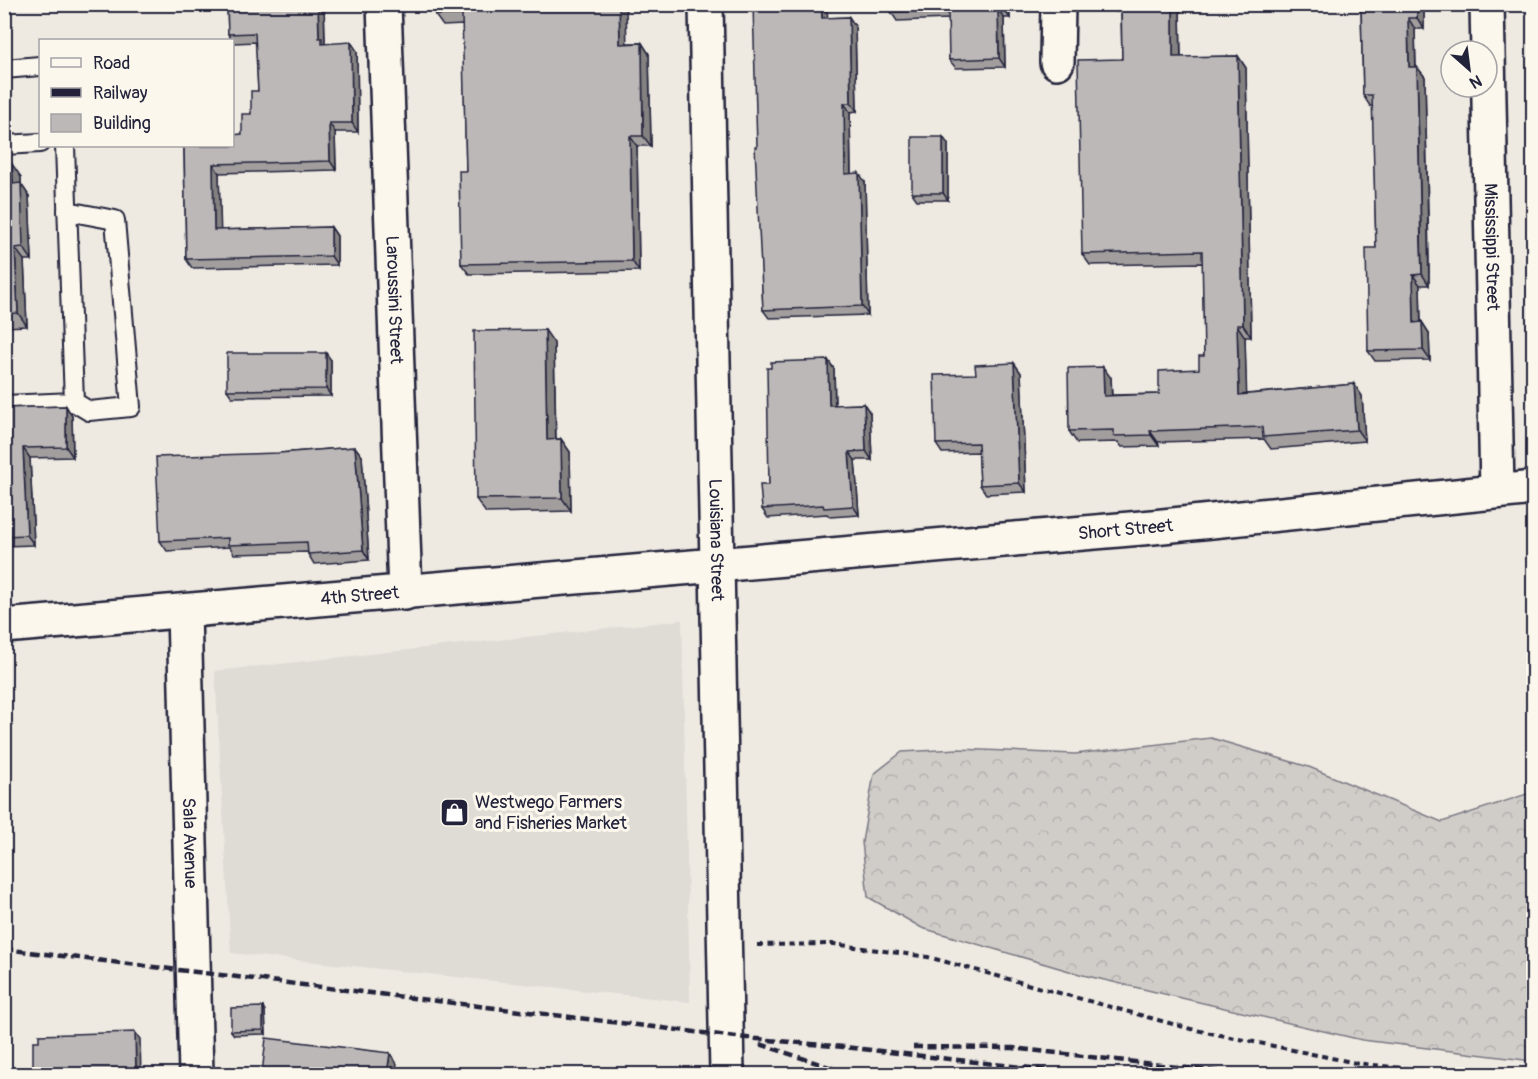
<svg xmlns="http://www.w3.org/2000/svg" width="1538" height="1079" font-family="Pangolin,sans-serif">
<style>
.built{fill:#dfdbd5}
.forest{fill:url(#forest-crowns);stroke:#797882;stroke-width:1.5}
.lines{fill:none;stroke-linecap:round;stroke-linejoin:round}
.service-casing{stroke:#22223b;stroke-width:22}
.minor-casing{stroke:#22223b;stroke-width:38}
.secondary-casing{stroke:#22223b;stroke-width:38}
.path{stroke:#22223b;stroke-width:4;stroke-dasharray:6 4.5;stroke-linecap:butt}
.service{stroke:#fbf7ec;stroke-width:18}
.minor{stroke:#fbf7ec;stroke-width:33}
.secondary{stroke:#fbf7ec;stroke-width:33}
.rail{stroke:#22223b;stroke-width:4.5;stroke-dasharray:9 4.5;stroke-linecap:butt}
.wall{fill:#a29e9e;stroke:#22223b;stroke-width:1.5}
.shaded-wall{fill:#848181;stroke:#22223b;stroke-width:1.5}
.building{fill:#bcb8b8;stroke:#22223b;stroke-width:1.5}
.labels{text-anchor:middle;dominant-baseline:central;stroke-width:6;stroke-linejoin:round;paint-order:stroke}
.street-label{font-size:18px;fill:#22223b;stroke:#fbf7ec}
.poi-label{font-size:18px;fill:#22223b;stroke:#fbf7ec;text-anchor:start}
</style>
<defs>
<pattern id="forest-crowns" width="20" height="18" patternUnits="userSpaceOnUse" patternTransform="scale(1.5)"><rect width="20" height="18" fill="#d0cdc9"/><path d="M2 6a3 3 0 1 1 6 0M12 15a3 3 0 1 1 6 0" fill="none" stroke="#b2b0ae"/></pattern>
</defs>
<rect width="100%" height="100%" fill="#eeeae2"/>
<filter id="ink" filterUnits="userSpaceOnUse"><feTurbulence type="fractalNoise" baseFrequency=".0167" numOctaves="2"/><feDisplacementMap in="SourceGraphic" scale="12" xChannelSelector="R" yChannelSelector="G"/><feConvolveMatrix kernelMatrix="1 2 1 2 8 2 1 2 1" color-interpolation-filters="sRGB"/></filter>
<g filter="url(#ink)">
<polygon class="built" points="682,620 690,1002 231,953 215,671"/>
<polygon class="forest" points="1211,738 1309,767 1442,822 1533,792 1533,1061 1362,1040 1083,975 922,928 868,897 862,842 874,774 902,752 958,749 1075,754"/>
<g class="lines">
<defs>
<g id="service">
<polyline points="4,69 40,66"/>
<polyline points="4,145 40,143"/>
<polyline points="67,211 115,220 131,407 89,411 74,402"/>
<polyline points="4,405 74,402 65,146"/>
</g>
<g id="minor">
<path id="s1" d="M 384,4 L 405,593"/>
<path id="s2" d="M 1487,4 L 1497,491"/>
<polyline points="1057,62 1058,4"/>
<path id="s3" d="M 716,565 L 1153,527 L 1534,488"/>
<path id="s4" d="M 184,612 L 196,1074"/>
</g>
<g id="secondary">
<path id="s5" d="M 706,4 L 727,1074"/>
<path id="s6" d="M 4,626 L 716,565"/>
</g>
</defs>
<use href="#service" class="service-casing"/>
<use href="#minor" class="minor-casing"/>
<use href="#secondary" class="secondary-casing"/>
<polyline class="path" points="757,945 834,944 928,957 1191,1029 1356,1063 1455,1074"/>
<use href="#service" class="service"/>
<use href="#minor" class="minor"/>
<use href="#secondary" class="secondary"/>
<g class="rail">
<polyline points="4,949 737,1037 844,1047 1082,1074"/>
<polyline points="760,1044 850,1074"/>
<polyline points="913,1047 1013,1048 1239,1074"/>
</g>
</g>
<g class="wall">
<polygon points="227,4 324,4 325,43 357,51 358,132 335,132 336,170 219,173 220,230 331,227 337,236 337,265 192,268 186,259 184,146 242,134 251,114 258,91 256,42 234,43 228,34"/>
<polygon points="435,4 627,43 642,43 649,54 651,146 637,146 639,271 469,274 461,264 466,171 463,25 443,26 435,15"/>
<polygon points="827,4 827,18 849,17 855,26 857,111 850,112 851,174 865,182 868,315 769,318 763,310 757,147"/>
<polygon points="1009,4 1010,18 1004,18 1005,67 956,68 949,60 949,19 897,21 891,12"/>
<polygon points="1111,4 1202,4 1202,10 1180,10 1181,57 1238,56 1246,68 1251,337 1245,337 1246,394 1354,384 1362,396 1365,441 1271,449 1264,439 1158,442 1159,446 1122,447 1118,442 1077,443 1069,431 1111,378 1112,395 1159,394 1199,369 1204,356 1203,263 1090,265 1082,254 1122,59 1121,11 1116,12"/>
<polygon points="1361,4 1424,4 1424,29 1415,29 1416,67 1417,67 1425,77 1429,257 1429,285 1420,285 1421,322 1422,322 1429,333 1430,360 1375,361 1368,351 1376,248 1373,106 1370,106 1363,95"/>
<polygon points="948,144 948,200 917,200 912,193"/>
<polygon points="4,164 21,177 21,184 29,196 32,260 24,260 27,326 4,327"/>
<polygon points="554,343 556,439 561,439 570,452 571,511 486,513 476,499"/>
<polygon points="4,346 9,352 9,394 4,394"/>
<polygon points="331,360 331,396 232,397 227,390"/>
<polygon points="828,360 834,369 835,405 864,404 870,413 872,460 855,460 859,515 830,517 827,514 768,518 762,509 769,485 771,368"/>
<polygon points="1014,363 1021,373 1026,492 986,494 980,485 979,452 942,453 936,444 976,374"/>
<polygon points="66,406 72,416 73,457 30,458 34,545 4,546 4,408"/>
<polygon points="355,447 362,456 369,560 314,564 308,554 308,552 234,554 230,547 167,551 160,541 279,453"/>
<polygon points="263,1007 265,1011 266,1034 234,1035 231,1031"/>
</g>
<g class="shaded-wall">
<polygon points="318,4 324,4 325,43 328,52 319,38"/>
<polygon points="619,4 626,4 627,54 620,44"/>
<polygon points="821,4 827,4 828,26 822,18"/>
<polygon points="1003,4 1009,4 1010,18 1003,9"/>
<polygon points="1173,4 1176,4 1180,10 1181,69 1173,57"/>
<polygon points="1417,4 1424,4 1424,29 1417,18"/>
<polygon points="998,9 1004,18 1005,67 999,58"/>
<polygon points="849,17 855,26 857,111 851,103"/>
<polygon points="1408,18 1415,29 1416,77 1409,67"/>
<polygon points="351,42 357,51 358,132 352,123"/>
<polygon points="642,43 649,54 651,146 643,136"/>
<polygon points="1238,56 1246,68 1251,337 1243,325"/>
<polygon points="1417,67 1425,77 1429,285 1422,274"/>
<polygon points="844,103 850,112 851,182 845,174"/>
<polygon points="329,123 335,132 336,170 330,161"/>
<polygon points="630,136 637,146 639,271 632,261"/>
<polygon points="943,137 948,144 948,200 943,193"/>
<polygon points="12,164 21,177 21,184 29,196 32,260 23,247 13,184"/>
<polygon points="213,164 219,173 221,239 214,230"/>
<polygon points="859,173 865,182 868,315 862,306"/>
<polygon points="331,227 337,236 337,265 331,256"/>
<polygon points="15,248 24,260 27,326 18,313"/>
<polygon points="1413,275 1420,285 1421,333 1414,323"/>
<polygon points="1422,322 1429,333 1430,360 1423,350"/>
<polygon points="1237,325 1245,337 1247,406 1239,395"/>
<polygon points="545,330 554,343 556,453 547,440"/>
<polygon points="4,346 9,352 9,394 4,386"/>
<polygon points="326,353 331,360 331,396 326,389"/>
<polygon points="828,360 834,369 835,414 829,405"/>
<polygon points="1014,363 1021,373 1026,492 1019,483"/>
<polygon points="1103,367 1111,378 1112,407 1104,396"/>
<polygon points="1354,384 1362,396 1365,441 1357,430"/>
<polygon points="864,404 870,413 872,460 866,451"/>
<polygon points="66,406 72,416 73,457 66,447"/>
<polygon points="1150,431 1158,442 1159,446 1151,435"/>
<polygon points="561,439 570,452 571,511 562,498"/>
<polygon points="355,447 362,456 369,560 363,550"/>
<polygon points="23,448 30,458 34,545 27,535"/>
<polygon points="849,452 855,460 859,515 853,506"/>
<polygon points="263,1007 265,1011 266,1034 263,1030"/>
<polygon points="135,1032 140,1039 141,1074 136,1074"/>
<polygon points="390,1053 397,1064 395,1074 387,1074"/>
</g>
<g class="building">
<polygon points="227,4 318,4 319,38 322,38 322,44 351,42 352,123 329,123 330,161 213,164 214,230 331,227 331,256 186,259 184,146 232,146 232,135 242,134 242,114 251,114 251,91 258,91 255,33 228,34"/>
<polygon points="435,4 619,4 620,44 642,43 643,136 630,136 632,261 461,264 459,171 466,171 462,15 435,15"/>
<polygon points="753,4 821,4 822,18 849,17 851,103 844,103 845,174 859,173 862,306 763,310 755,147 757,147"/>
<polygon points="891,4 1003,4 1003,9 998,9 999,58 949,60 948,11 891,12"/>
<polygon points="1121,4 1173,4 1173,57 1238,56 1243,325 1237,325 1239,395 1354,384 1357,430 1263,437 1262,427 1150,431 1151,435 1114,436 1114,430 1069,431 1068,368 1103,367 1104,396 1159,394 1159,371 1199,369 1199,356 1204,356 1202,251 1082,254 1078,60 1122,59"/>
<polygon points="1361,4 1417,4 1417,18 1408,18 1409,67 1417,67 1421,246 1422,274 1413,275 1414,323 1422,322 1423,350 1368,351 1366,248 1376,248 1372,95 1363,95"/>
<rect x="912" y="137" width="31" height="56"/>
<polygon points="4,164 12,164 13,184 21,183 23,247 15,248 18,313 4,314"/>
<polygon points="545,330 547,440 561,439 562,498 476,499 474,331"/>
<polygon points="227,353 326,353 326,389 227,390"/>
<polygon points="828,360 829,405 864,404 866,451 849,452 853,506 824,508 823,505 762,509 760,485 769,485 767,368 771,368 771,362"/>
<polygon points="1014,363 1019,483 980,485 978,443 936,444 934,375 976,374 975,365"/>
<polygon points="66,406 66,447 23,448 27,535 4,536 4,408"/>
<polygon points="355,447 363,550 308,554 307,542 228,545 228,538 160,541 156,457 279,453"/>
<polygon points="263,1007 263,1030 231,1031 231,1008"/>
<polygon points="135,1032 136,1074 33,1074 33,1041 39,1041 39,1035"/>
<polygon points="266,1038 390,1053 387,1074 262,1074"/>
</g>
</g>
<defs>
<symbol id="shop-square" viewBox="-11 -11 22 22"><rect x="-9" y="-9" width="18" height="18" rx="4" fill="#22223b" stroke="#fbf7ec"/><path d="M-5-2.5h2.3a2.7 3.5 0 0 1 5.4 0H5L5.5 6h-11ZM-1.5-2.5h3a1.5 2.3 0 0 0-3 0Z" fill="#fff"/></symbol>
</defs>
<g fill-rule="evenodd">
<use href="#shop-square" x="438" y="796" width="33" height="33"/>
</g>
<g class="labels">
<g class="street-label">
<text stroke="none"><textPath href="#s2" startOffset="243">Mississippi Street</textPath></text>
<text stroke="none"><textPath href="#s1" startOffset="296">Laroussini Street</textPath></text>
<text stroke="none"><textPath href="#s3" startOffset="411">Short Street</textPath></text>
<text stroke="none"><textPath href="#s5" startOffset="536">Louisiana Street</textPath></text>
<text stroke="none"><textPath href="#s6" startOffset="357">4th Street</textPath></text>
<text stroke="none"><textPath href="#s4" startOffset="231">Sala Avenue</textPath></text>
</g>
<g class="poi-label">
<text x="475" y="802">Westwego Farmers<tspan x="475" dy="21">and Fisheries Market</tspan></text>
</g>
</g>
<rect width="1538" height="1079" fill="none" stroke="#fbf7ec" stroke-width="24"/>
<rect x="12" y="12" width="1514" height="1055" fill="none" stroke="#22223b" stroke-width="2" filter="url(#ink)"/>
<rect x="39" y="39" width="195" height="108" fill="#fbf7ec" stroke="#a4a2a5" stroke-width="1.5"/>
<rect x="51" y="58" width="30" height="9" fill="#fbf7ec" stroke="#a4a2a5" stroke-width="1.5"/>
<text x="93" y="69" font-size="18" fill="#22223b">Road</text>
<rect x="51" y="88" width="30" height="9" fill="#22223b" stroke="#a4a2a5" stroke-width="1.5"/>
<text x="93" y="99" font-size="18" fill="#22223b">Railway</text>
<rect x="51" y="114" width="30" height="18" fill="#bcb8b8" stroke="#a4a2a5" stroke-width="1.5"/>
<text x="93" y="129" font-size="18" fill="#22223b">Building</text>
<g transform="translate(1469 69) rotate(152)"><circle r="28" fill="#fbf7ec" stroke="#a4a2a5" stroke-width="1.5"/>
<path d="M0-4.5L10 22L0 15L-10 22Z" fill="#22223b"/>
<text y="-9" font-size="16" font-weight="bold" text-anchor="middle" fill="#22223b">N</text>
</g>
</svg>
